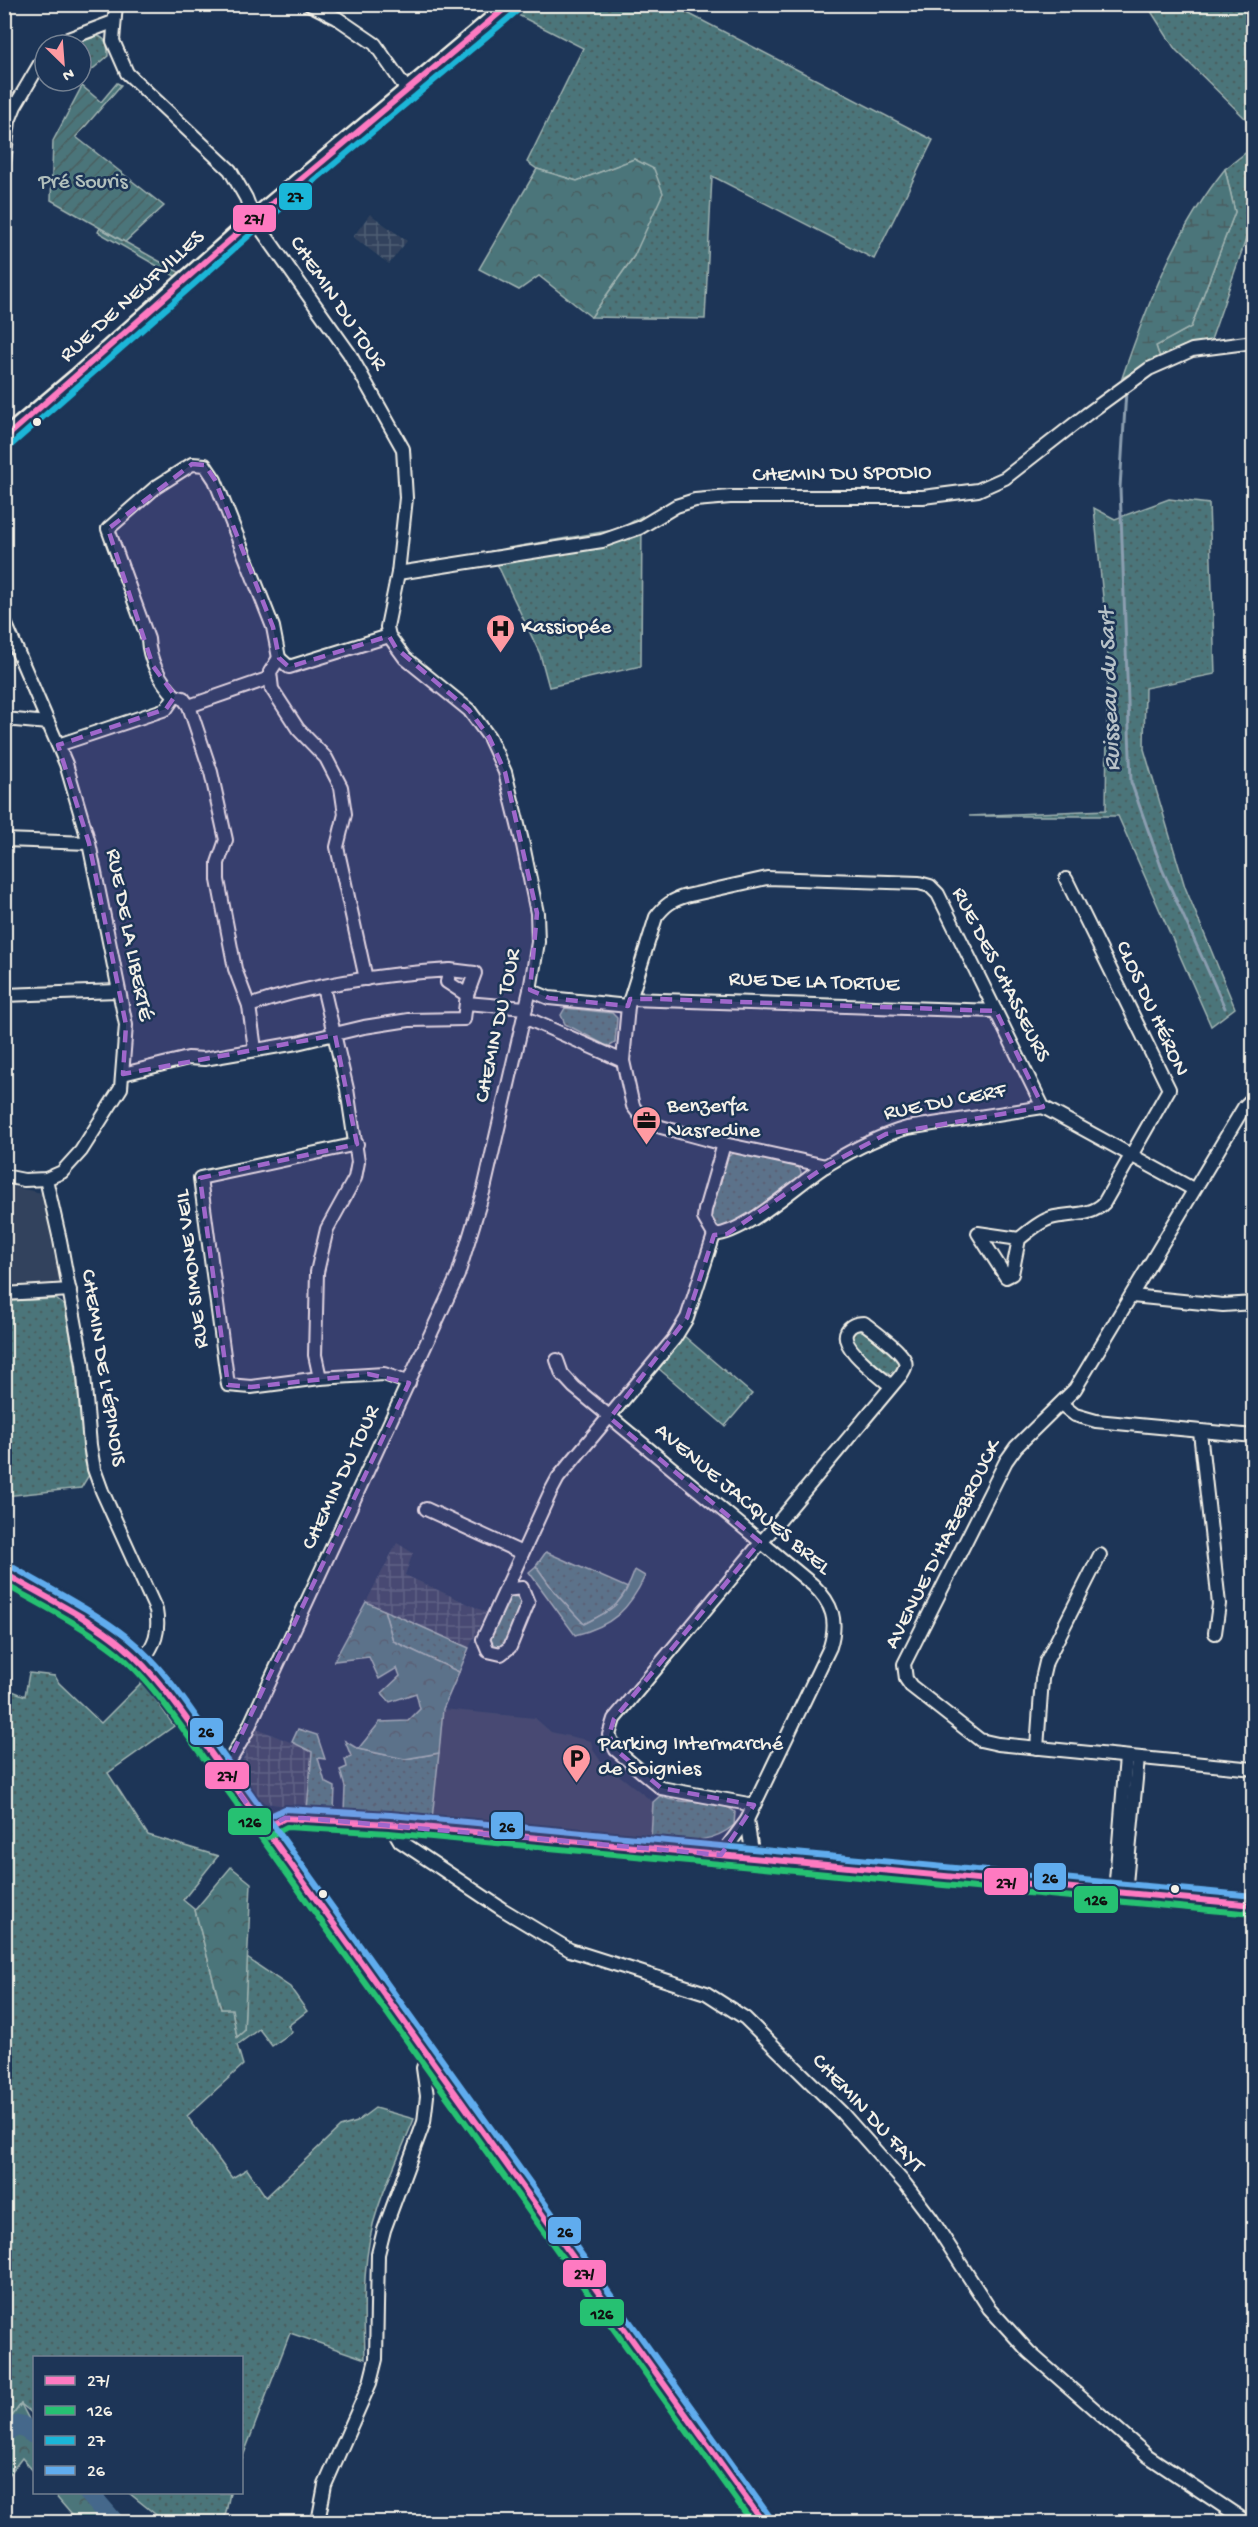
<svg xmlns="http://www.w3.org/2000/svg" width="1258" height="2527" font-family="'Gochi Hand',sans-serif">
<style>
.built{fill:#31435d}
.industrial{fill:url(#industrial-grid)}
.grass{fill:url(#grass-dots);stroke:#a0b3b1;stroke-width:1.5}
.forest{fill:url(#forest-crowns);stroke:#a0b3b1;stroke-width:1.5}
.wetland{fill:url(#wetland-marsh);stroke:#a0b3b1;stroke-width:1.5}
.garden{fill:url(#garden-furrows);stroke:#a0b3b1;stroke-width:1.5}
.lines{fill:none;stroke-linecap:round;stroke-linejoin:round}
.stream{stroke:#8b9eb0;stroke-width:3}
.river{stroke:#45678b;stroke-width:20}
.street-casing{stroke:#f4f1e8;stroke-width:16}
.secondary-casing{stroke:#f4f1e8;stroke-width:21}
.street{stroke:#1d3557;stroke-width:12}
.secondary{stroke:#1d3557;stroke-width:16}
.bus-1-casing{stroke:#1d3557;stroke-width:10}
.bus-2-casing{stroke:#1d3557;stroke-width:10}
.bus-3-casing{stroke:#1d3557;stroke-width:10}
.bus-4-casing{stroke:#1d3557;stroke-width:10}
.bus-1{stroke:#fe7ac1;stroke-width:6}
.bus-2{stroke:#26c172;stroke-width:6}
.bus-3{stroke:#1ab6d8;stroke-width:6}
.bus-4{stroke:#60acee;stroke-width:6}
.marked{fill:#9f67cb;fill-opacity:0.2;stroke:#9f67cb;stroke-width:4.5;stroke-dasharray:12 8;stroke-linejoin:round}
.bus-dot{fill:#f4f1e8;stroke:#1d3557;stroke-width:2}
.labels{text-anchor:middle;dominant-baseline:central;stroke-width:5;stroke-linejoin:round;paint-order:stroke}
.park-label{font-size:22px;fill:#b1bfbc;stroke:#1d3557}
.street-label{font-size:22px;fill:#f4f1e8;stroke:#1d3557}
.poi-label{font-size:22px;fill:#f4f1e8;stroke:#1d3557;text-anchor:start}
.water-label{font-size:24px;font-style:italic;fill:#b7c1c7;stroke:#1d3557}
.line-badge{stroke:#1d3557;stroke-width:2}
.pale-badge-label{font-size:16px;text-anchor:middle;font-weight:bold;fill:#111}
</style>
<defs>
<pattern id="industrial-grid" width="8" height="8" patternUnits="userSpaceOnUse" patternTransform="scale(1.5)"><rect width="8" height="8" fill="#31435d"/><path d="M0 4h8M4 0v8" fill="none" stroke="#4f5f74"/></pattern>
<pattern id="grass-dots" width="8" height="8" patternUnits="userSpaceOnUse" patternTransform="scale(1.5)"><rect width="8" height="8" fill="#4c757a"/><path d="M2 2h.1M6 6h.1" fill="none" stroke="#4a5e60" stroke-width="1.8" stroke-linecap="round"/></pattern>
<pattern id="forest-crowns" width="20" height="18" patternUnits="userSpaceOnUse" patternTransform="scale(1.5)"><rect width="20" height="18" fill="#4c757a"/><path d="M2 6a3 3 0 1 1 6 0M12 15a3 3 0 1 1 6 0" fill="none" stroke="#4a5e60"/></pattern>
<pattern id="wetland-marsh" width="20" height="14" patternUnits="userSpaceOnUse" patternTransform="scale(1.5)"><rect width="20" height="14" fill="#4c757a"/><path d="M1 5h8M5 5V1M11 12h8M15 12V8" fill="none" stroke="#4a5e60"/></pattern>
<pattern id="garden-furrows" width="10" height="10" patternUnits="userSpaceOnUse" patternTransform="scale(1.5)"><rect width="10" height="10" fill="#4c757a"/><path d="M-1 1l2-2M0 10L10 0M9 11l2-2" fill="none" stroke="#4a5e60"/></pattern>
</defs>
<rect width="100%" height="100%" fill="#1d3557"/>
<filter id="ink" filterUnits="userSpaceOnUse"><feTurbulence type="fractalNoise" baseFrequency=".0167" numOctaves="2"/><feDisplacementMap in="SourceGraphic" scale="12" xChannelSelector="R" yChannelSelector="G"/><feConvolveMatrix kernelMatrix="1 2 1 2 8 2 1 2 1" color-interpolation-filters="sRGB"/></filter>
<g filter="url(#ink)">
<g class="built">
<polygon points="5,1185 42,1193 64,1291 5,1291"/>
<polygon points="443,1709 535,1718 551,1732 591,1741 593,1750 600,1760 653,1802 651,1838 432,1819"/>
</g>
<g class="industrial">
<polygon points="370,214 407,241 389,264 353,237"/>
<polygon points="397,1543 413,1553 405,1575 486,1612 469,1648 366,1602"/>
<polygon points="256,1728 312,1751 307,1809 265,1803 254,1796 238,1771"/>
</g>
<g class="grass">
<polygon points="521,5 672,5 933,140 874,259 712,176 705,319 591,317 634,256 634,159 577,181 537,169 527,162 583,48 514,13"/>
<polygon points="1147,5 1253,5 1253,126 1175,49"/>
<path d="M 98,36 C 107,39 108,46 108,56 L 88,73 L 81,69 L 81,45 L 69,45 Z"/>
<polygon points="1253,147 1253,219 1210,343 1160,358 1156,346 1191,327 1235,212 1225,169"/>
<polygon points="100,228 184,275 180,279 98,232"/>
<polygon points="1169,499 1209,504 1215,674 1145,688 1144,749 1185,887 1235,1008 1211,1026 1118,816 969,816 1106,810 1108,647 1094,508 1115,519"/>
<polygon points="642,516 641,666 549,687 540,654 491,551 620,529"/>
<polygon points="565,1008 612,1013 617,1018 615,1043 610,1046 605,1045 565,1024 561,1015"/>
<polygon points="735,1152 797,1165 801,1172 800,1179 730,1227 722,1229 709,1221 709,1210 724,1159"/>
<polygon points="56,1299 65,1306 75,1362 85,1462 89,1475 81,1488 5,1496 5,1301"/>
<polygon points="856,1331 863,1331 896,1358 899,1362 897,1369 891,1373 886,1372 853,1344 851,1338"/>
<polygon points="684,1336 752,1394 725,1426 658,1368"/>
<polygon points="546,1552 628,1588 613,1609 584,1624 556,1594 536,1566"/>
<polygon points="510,1596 518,1597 523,1604 504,1645 501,1648 490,1646 488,1637 506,1599"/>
<polygon points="384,1610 469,1648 459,1672 393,1641"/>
<path d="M 29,1673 L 55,1676 L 59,1683 L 101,1723 L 143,1681 L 174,1726 L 108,1773 L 148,1835 L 218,1856 L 183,1900 L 195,1910 L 221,2009 L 232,2008 L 237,2037 L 244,2031 L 247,1958 L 290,1987 L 307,2011 L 288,2026 L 292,2032 L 272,2046 L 259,2029 L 237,2045 L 243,2065 L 187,2116 L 232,2178 L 247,2169 L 266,2197 L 340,2127 L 356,2122 L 375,2108 L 414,2119 C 402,2149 388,2178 378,2208 C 361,2256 364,2309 365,2359 L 290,2333 L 242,2459 L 242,2358 L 34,2358 L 34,2415 L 21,2404 L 5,2426 L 5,1688 L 25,1696 Z"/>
<polygon points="298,1729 317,1735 325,1759 318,1758 325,1782 335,1787 334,1811 307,1809 312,1752 292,1742"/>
<polygon points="345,1741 358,1749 405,1759 439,1753 432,1819 344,1812 345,1787 340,1770 347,1767 345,1759 351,1756"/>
<path d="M 660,1796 C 684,1807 714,1795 735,1812 L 734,1825 C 708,1847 682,1839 651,1838 L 653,1802 Z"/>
<polygon points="129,2493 230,2493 224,2522 165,2522"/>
</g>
<g class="forest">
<polygon points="634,159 654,169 663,193 634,256 591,317 539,276 519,290 479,269 537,169 577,181"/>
<path d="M 536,1566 L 556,1594 L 584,1624 C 615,1609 623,1603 635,1570 L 645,1576 C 629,1610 612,1626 575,1635 L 529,1572 Z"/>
<polygon points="366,1602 384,1610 393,1641 459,1672 443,1709 439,1753 405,1759 358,1749 380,1722 408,1721 420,1709 416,1693 390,1702 382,1693 400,1676 397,1668 379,1679 369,1657 334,1661"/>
<polygon points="231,1867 251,1883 244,2031 237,2037 232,2009 221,2009 195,1910"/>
<polygon points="21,2404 34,2429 34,2472 22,2458 5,2480 5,2426"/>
<polygon points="53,2493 88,2493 114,2522 78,2522"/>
</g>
<path class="wetland" d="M 1225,169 L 1235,212 L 1191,327 L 1156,346 L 1160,358 L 1122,378 C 1147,305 1176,230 1225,169 Z"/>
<polygon class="garden" points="117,83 121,85 76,137 164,206 125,242 51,200 53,141 82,86 101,102"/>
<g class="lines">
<polyline class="stream" points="1126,391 1120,488 1131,782 1162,869 1225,1008"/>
<g class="river">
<polyline points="4,2432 20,2425 34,2434"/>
<polyline points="88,2492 114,2522"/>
</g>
<defs>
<g id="street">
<polyline points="116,4 113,41 127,73 230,170 246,198 254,219 349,353 403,449 406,498 398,573 387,627 389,636 405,658 469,710 489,737 505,772 523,845 537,913 538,942 530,990 484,1189 458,1275 246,1733 224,1771"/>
<polyline points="309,4 337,18 375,44 407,90"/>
<polyline points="52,45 113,22"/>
<polyline points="4,162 9,121 15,106 45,55"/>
<polyline points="398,573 602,541 639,528 676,506 695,500 730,497 923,497 978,490 1005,478 1087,414 1149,369 1192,350 1254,342"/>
<polyline points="4,620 66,764 89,843 126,1025 121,1088 81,1151 62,1172 46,1179 24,1180 4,1176"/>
<polyline points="279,658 270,672 272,689 298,729 326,758 341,787 345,814 337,847 366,979"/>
<polyline points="279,658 289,667 389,636"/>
<path d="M 175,696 C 160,681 149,660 148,639 L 108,529 L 156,487 L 192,464 L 205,465 L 215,480 L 273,627 L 279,658"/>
<polyline points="189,706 270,678"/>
<polyline points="4,719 48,723"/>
<polyline points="58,745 166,709 175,696 183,698 189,706 211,772 226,840 218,863 218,880 235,969 249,1006 255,1049"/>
<polyline points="4,840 89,843"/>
<polyline points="450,970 475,973 467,995"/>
<polyline points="323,987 347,1089 358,1162 355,1178 327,1229 317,1272 315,1355 320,1378 384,1374 409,1383"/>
<polyline points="530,990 549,998 628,1006"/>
<polyline points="4,995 118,991"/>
<polyline points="630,999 996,1011"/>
<polyline points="466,1003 526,1008"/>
<polyline points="524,1017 623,1061"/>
<path d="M 123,1074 L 188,1058 L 204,1059 L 297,1043 L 364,1027 L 409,1020 L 464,1019 L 467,995 L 447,982 L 450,970 C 382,974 313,984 249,1006"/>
<polyline points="1254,1097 1244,1107 1075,1389 1016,1447 1006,1461 904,1664 906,1679 911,1686 980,1740 998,1744 1254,1769"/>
<path d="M 724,1144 L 661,1127 L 642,1118 L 633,1106 L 623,1061 L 628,1006 L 656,917 C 665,905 672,900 686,896 L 767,878 L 919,883 L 930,886 L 938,894 L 1043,1107 L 1193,1189"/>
<path d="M 46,1179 L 60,1240 L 83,1364 L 90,1445 L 94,1469 L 102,1491 L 156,1610 C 160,1633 155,1643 142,1662"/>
<path d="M 714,1235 C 748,1232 797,1184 827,1165 C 852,1150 878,1136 907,1128 L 1043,1107"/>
<polyline points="714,1235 704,1218 705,1210 724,1144 826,1166"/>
<path d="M 1019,1239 L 978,1233 L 1006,1277 L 1012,1274 L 1019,1239 C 1028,1232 1040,1221 1051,1218 C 1068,1213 1091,1217 1104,1203 L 1169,1089 L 1066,879"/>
<polyline points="4,1294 70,1290"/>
<polyline points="1132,1296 1223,1305 1254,1303"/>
<path d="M 557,1360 L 562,1374 L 574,1387 L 813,1585 C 833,1604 838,1621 830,1647 L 747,1820 L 721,1855"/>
<polyline points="320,1378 251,1387 228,1385 200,1178 357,1144"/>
<polyline points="1061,1404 1075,1415 1096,1421 1254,1436"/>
<polyline points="1200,1432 1219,1604 1215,1633"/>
<polyline points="426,1509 522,1553"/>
<polyline points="505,1590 522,1588 528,1603 510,1647 501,1654 488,1651 483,1639 489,1626 550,1493 558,1478 674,1339 687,1318 714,1235"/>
<polyline points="1037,1748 1042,1679 1046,1662 1100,1555"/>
<path d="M 754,1805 L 661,1788 L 616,1750 L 609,1735 L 614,1719 L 901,1375 C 904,1370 907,1366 905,1361 C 901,1350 874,1331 864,1323 C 857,1323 851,1324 847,1331 C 838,1347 879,1375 891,1386"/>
<polyline points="747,1820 753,1857"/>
<polyline points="390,1824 400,1841 502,1909 570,1950 706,1993 745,2018 842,2113 906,2185 931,2218 989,2308 1029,2352 1148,2456 1247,2522"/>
<polyline points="1115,1893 1126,1757"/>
<polyline points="1125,1894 1138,1758"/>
<polyline points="318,2522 325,2485 370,2383 376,2359 378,2254 384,2230 424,2122 427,2096 423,2068 427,2057"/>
</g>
<g id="secondary">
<polyline points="4,439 77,377 254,219 511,4"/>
<polyline points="4,1573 101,1630 122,1645 151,1673 224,1771 343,1939 763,2522"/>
<polyline points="264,1829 285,1818 390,1824 1254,1905"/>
</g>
</defs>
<use href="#street" class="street-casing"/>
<use href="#secondary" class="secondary-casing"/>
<use href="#street" class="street"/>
<use href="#secondary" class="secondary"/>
<defs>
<g id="bus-1">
<polyline points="4,439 254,219 510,4"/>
<path d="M 4,1573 C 42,1596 89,1617 123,1646 C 163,1680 192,1728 224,1771 L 763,2522"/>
<polyline points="264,1829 285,1818 390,1824 1254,1905"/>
</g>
<g id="bus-2">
<path d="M 4,1584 C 41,1605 82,1625 115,1651 C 156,1684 185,1734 217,1776 L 752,2522"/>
<polyline points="268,1837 287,1827 389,1833 1253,1914"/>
</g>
<polyline id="bus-3" points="10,446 260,226 517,11"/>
<g id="bus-4">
<path d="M 9,1565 C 48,1588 91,1609 127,1637 C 169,1671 199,1723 231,1766 L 770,2517"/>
<polyline points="260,1821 285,1809 391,1815 1254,1896"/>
</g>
</defs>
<use href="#bus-1" class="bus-1-casing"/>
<use href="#bus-2" class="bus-2-casing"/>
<use href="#bus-3" class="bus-3-casing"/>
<use href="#bus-4" class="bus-4-casing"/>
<use href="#bus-1" class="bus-1"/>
<use href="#bus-2" class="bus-2"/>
<use href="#bus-3" class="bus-3"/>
<use href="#bus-4" class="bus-4"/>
</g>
</g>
<path class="marked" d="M 192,464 L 205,465 L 215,480 L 273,627 L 279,658 L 289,667 L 389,636 L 396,648 L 469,710 L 489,737 L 505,772 L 537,913 L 530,990 L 549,998 L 628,1006 L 630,999 L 657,999 L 996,1011 L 1043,1107 L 886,1134 L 826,1166 L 727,1234 L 714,1235 L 687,1318 L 610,1418 L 760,1542 L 614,1719 L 609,1735 L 616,1750 L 661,1788 L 754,1805 L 721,1855 L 303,1818 L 285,1818 L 264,1829 L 224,1771 L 409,1383 L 368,1374 L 251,1387 L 228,1385 L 200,1178 L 357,1144 L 335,1035 L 123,1074 L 126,1025 L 89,843 L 58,745 L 166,709 L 175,696 L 153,666 L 108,529 Z"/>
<defs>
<symbol id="hospital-pin" viewBox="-11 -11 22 30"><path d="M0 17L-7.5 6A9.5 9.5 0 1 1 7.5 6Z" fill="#ff9aa2" stroke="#1d3557"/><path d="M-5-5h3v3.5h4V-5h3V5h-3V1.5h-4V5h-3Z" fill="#111"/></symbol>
<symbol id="office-pin" viewBox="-11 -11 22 30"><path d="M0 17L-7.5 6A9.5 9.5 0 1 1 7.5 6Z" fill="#ff9aa2" stroke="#1d3557"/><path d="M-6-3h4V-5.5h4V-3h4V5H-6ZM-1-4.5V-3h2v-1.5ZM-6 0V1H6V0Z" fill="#111"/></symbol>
<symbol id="parking-pin" viewBox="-11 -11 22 30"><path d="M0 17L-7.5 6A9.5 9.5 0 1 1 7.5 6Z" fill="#ff9aa2" stroke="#1d3557"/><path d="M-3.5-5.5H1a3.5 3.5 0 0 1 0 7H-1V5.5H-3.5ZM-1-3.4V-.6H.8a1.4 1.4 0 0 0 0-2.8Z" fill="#111"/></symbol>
</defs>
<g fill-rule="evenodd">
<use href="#hospital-pin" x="484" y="612" width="33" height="45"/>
<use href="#office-pin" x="630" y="1104" width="33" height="45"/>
<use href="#parking-pin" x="560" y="1742" width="33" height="45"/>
</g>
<g class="bus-dot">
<circle cx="37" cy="422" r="5"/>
<circle cx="1175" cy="1889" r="5"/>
<circle cx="323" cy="1894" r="5"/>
</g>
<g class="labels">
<g class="park-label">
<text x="83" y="183">Pré Souris</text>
</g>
<g class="street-label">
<text transform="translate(133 297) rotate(-42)">RUE DE NEUFVILLES</text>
<text transform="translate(337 304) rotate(56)">CHEMIN DU TOUR</text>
<text transform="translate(842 475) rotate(-1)">CHEMIN DU SPODIO</text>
<text transform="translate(128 935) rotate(79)">RUE DE LA LIBERTÉ</text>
<text transform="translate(1000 975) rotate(63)">RUE DES CHASSEURS</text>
<text transform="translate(814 983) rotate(2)">RUE DE LA TORTUE</text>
<text transform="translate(1151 1009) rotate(65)">CLOS DU HÉRON</text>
<text transform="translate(499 1026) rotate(-78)">CHEMIN DU TOUR</text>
<text transform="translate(945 1103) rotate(-11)">RUE DU CERF</text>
<text transform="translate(193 1269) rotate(-97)">RUE SIMONE VEIL</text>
<text transform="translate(102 1368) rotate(81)">CHEMIN DE L'ÉPINOIS</text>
<text transform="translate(342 1478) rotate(-65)">CHEMIN DU TOUR</text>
<text transform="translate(742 1500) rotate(40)">AVENUE JACQUES BREL</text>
<text transform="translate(944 1545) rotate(-63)">AVENUE D'HAZEBROUCK</text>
<text transform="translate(867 2114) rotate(47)">CHEMIN DU FAYT</text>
</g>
<g class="poi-label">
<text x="521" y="628">Kassiopée</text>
<text x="667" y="1107">Benzerfa<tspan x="667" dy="25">Nasredine</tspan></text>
<text x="598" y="1745">Parking Intermarché<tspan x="598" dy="25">de Soignies</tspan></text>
</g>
<g class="water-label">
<text transform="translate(1111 690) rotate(-92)">Ruisseau du Sart</text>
</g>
</g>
<g class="line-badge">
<rect x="278" y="182" width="35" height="29" rx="6" fill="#1ab6d8"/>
<rect x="232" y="204" width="45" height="29" rx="6" fill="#fe7ac1"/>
<rect x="189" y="1717" width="35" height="29" rx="6" fill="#60acee"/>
<rect x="204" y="1761" width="46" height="29" rx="6" fill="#fe7ac1"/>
<rect x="227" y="1807" width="45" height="29" rx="6" fill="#26c172"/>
<rect x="490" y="1811" width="34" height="29" rx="6" fill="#60acee"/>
<rect x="1033" y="1862" width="34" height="29" rx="6" fill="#60acee"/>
<rect x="983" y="1867" width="46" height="29" rx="6" fill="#fe7ac1"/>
<rect x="1073" y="1885" width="46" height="29" rx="6" fill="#26c172"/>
<rect x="547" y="2216" width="35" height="29" rx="6" fill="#60acee"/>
<rect x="562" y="2259" width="45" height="29" rx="6" fill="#fe7ac1"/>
<rect x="579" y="2298" width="46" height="29" rx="6" fill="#26c172"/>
</g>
<g class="pale-badge-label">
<text x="295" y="202">27</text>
<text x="254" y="224">27/</text>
<text x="206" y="1737">26</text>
<text x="227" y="1781">27/</text>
<text x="250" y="1827">126</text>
<text x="507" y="1832">26</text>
<text x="1050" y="1883">26</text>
<text x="1006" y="1888">27/</text>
<text x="1096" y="1905">126</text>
<text x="565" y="2237">26</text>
<text x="584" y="2279">27/</text>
<text x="602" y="2319">126</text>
</g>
<rect width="1258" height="2527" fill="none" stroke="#1d3557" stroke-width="24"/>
<rect x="12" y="12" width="1234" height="2503" fill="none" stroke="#f4f1e8" stroke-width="2" filter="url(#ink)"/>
<rect x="33" y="2356" width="210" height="138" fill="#1d3557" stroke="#738091" stroke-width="1.5"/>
<rect x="45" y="2376" width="30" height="9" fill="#fe7ac1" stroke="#738091" stroke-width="1.5"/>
<text x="87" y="2386" font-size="18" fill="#f4f1e8">27/</text>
<rect x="45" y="2406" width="30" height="9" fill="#26c172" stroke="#738091" stroke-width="1.5"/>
<text x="87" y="2416" font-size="18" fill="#f4f1e8">126</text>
<rect x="45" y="2436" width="30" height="9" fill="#1ab6d8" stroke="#738091" stroke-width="1.5"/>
<text x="87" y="2446" font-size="18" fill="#f4f1e8">27</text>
<rect x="45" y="2466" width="30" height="9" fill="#60acee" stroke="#738091" stroke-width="1.5"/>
<text x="87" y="2476" font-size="18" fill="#f4f1e8">26</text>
<g transform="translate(63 63) rotate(155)"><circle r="28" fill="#1d3557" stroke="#738091" stroke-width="1.5"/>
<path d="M0-4.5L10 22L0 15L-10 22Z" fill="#ff9aa2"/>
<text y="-9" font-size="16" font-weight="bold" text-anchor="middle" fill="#f4f1e8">N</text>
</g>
</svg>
